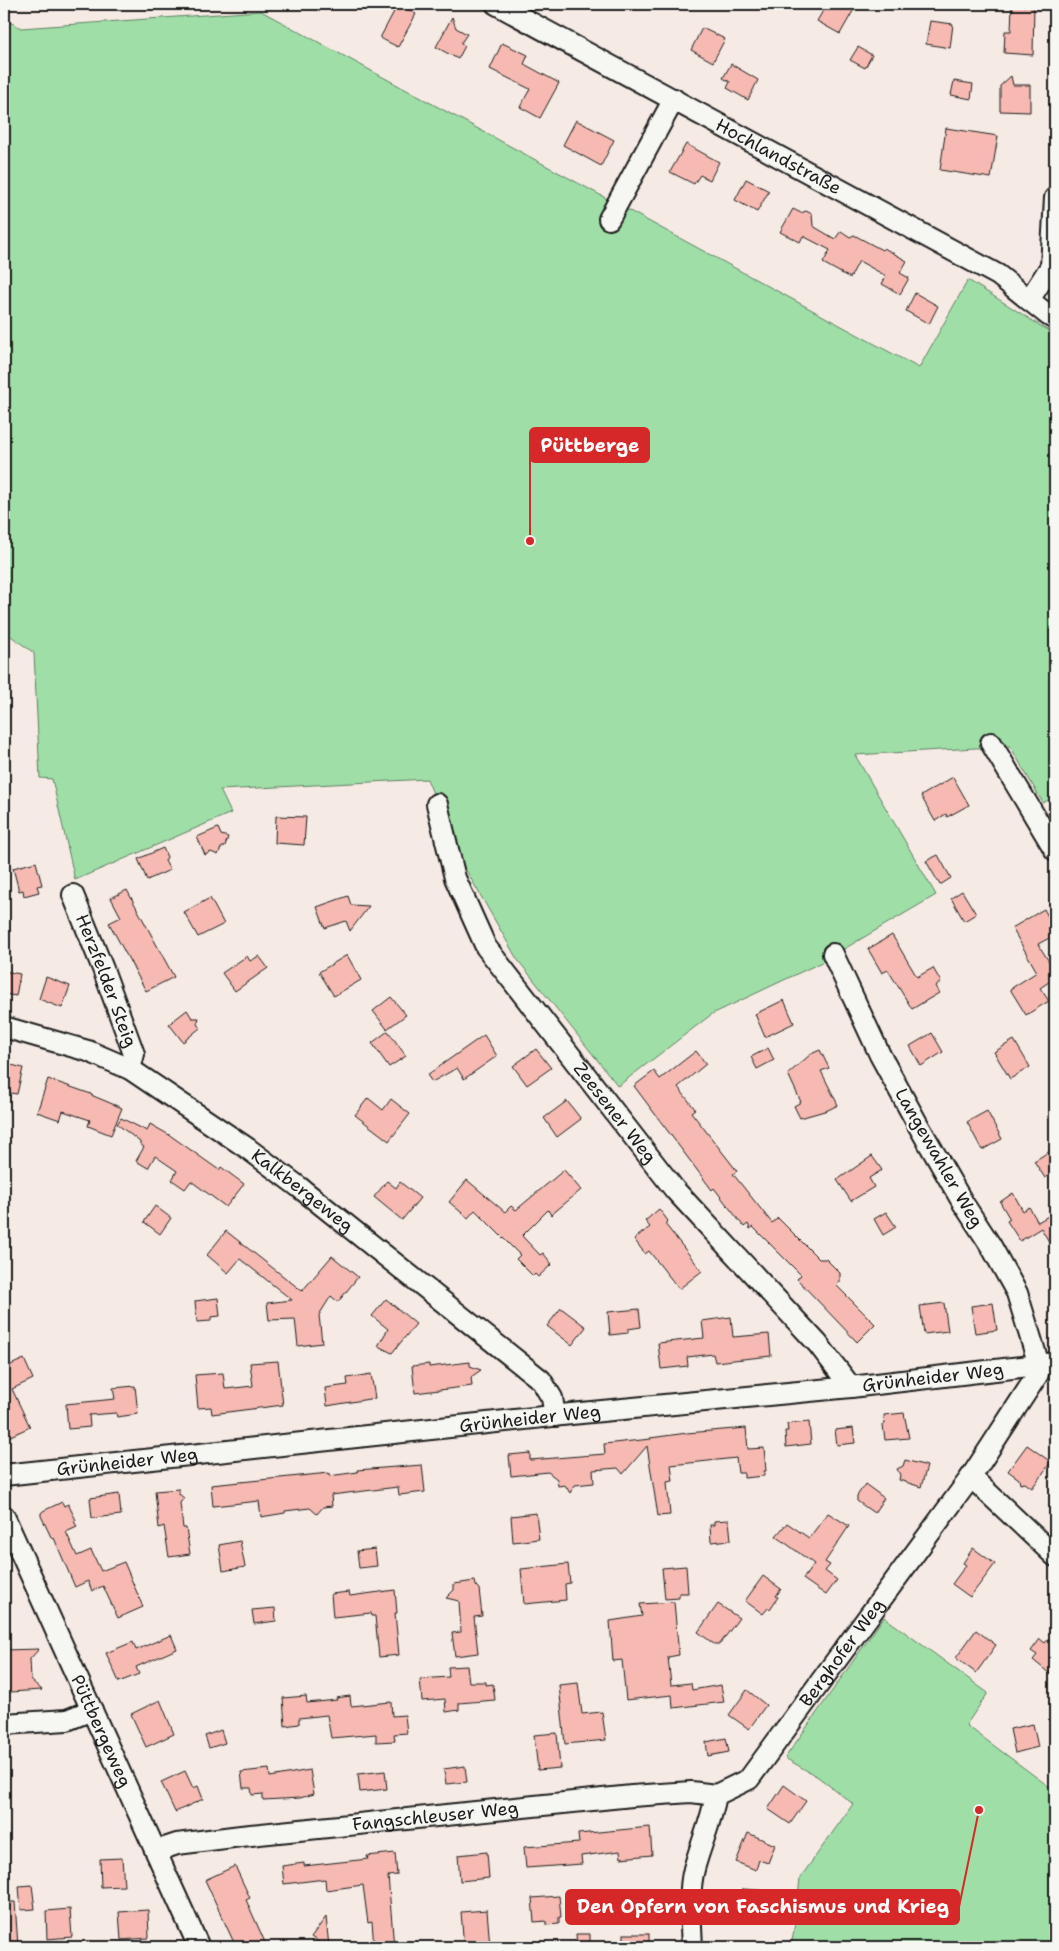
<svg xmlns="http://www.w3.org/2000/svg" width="1059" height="1951" font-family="'Shantell Sans',sans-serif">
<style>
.green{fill:#9fdfa7;stroke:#5e7e62}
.building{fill:#f6bab2;stroke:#1c1c1c}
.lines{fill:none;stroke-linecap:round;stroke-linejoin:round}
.minor-casing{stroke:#1c1c1c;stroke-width:24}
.minor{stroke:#f6f6f2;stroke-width:20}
.labels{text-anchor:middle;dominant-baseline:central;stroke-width:4.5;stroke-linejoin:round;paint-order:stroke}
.street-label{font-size:18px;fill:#1c1c1c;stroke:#f6f6f2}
.leader{fill:none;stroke:#d62828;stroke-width:2}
.callout-dot{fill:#d62828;stroke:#f6f6f2;stroke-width:2}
.callout{fill:#d62828;stroke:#d62828;stroke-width:2}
.callout-label{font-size:19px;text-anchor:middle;font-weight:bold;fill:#fff}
</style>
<rect width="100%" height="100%" fill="#f6eae5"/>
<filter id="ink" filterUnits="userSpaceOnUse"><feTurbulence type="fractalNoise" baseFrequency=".02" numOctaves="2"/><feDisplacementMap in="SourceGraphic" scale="10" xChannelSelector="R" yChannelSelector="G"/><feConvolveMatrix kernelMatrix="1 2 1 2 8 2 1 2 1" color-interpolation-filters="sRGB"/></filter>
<g filter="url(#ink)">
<g class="green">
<polygon points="261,11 919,368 968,280 1055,335 1055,796 1043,803 1010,746 855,755 936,895 820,963 712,1014 618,1086 517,959 462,863 427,779 220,790 231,813 75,880 52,779 40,778 34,653 4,631 4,19 21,28"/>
<polygon points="884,1617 988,1693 966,1725 1055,1791 1055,1946 1040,1947 791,1947 796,1918 800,1878 853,1804 818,1777 785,1758"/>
</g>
<g class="building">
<polygon points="398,4 416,14 398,47 380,38"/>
<polygon points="827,4 857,4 840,34 817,21"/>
<polygon points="1012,4 1034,4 1033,55 1004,53 1005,31 1011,31"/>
<polygon points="452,17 456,28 467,34 461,43 465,46 458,59 436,47"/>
<polygon points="930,21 953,24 950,48 926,44"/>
<polygon points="702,28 725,39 713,62 691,50"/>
<polygon points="502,43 528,55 524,64 559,83 540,118 520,107 530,89 490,69"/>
<polygon points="858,47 872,55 865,68 850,60"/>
<polygon points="731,64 758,80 748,100 727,88 730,82 723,78"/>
<polygon points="1011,76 1013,85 1030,85 1030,112 1000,111 1000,86"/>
<polygon points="954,81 973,84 971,99 951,95"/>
<polygon points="576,120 614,140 601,166 563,145"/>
<polygon points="946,128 998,136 991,178 940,170"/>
<polygon points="686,144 719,162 710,180 700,175 694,184 670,172"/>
<polygon points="746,179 769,191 757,212 735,200"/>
<polygon points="793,209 801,213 806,211 812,214 813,226 835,239 841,231 850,237 854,235 882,250 884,248 907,261 900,273 909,278 900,294 882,284 886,276 859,261 850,278 823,263 830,250 803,236 800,242 780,232"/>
<polygon points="915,293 938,306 929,324 906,311"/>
<polygon points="953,777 969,805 947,817 946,814 935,821 921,796"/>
<polygon points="276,816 306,817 304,845 275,843"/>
<polygon points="218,828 221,835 228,837 225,846 221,848 218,855 211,852 205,855 197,837"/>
<polygon points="163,848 167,857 165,861 170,870 147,880 138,859"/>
<polygon points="938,855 951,878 940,885 926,861"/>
<polygon points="36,862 42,885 37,886 39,892 24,896 23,890 19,891 13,868"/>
<polygon points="127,890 174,977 146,991 109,923 121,917 111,898"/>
<polygon points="962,891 976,914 964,921 951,898"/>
<polygon points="348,896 351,905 369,906 350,931 346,921 325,928 317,907"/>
<polygon points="210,898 224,924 198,937 184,912"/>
<polygon points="1044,909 1055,929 1055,935 1038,944 1055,971 1055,978 1040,988 1049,1001 1026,1015 1010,989 1037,972 1012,928"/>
<polygon points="892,935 917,977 933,968 941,982 935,986 939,993 912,1009 888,970 882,973 868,949"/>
<polygon points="347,955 361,980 334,996 319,972"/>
<polygon points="247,956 250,961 259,956 268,968 235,991 222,973"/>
<polygon points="4,971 20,974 16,996 4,994"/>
<polygon points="46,977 70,986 62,1008 39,999"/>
<polygon points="391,997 406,1015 387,1029 373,1011"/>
<polygon points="784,1000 794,1023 765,1037 755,1014"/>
<polygon points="187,1010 192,1018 199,1018 197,1024 200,1028 183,1042 169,1024"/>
<polygon points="388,1031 406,1056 389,1067 372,1043"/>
<polygon points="932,1033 943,1052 921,1066 910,1046"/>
<polygon points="484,1035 497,1056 464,1079 457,1068 432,1082 427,1075"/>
<polygon points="1014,1040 1030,1067 1010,1079 994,1052"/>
<polygon points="768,1048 774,1060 757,1069 751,1057"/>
<polygon points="536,1049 551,1068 527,1085 513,1066"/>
<polygon points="820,1050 829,1068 821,1071 838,1105 828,1110 800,1118 794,1106 801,1102 788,1074 811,1054"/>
<polygon points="696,1051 706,1064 678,1087 695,1109 691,1112 737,1171 733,1174 772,1223 778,1218 819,1259 826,1259 840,1273 840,1282 836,1285 875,1324 857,1342 797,1279 801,1275 753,1227 750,1229 748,1224 744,1227 714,1188 712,1190 634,1086 654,1071 660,1079"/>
<polygon points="4,1063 23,1068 17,1094 4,1092"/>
<polygon points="48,1079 91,1094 91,1095 122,1108 111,1135 88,1126 90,1120 63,1111 60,1120 37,1112"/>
<polygon points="368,1098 383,1110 391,1099 410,1114 389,1141 355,1115"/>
<polygon points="567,1101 581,1119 557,1137 544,1118"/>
<polygon points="987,1111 1002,1139 982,1150 967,1122"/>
<polygon points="121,1118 147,1131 150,1124 171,1136 219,1170 221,1167 244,1184 226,1207 191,1181 185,1189 172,1180 177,1171 155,1156 148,1168 136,1161 144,1147 140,1144 140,1142 117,1124"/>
<polygon points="1055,1148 1055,1172 1045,1178 1034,1161"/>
<polygon points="872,1156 882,1170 869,1178 874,1187 851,1201 837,1180"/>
<polygon points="564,1170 581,1190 551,1215 548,1210 522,1236 540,1255 543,1253 552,1264 538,1277 535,1274 533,1276 516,1259 520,1255 475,1210 468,1218 449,1202 467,1180 505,1212 511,1206 516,1210"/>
<polygon points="387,1181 396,1188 400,1182 420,1198 402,1220 374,1197"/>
<polygon points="1013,1193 1023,1211 1029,1207 1038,1222 1055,1212 1055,1252 1041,1228 1020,1241 1007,1221 1010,1219 1000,1202"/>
<polygon points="155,1206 171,1218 160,1234 144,1222"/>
<polygon points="659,1209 668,1221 665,1224 702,1271 679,1289 649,1251 645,1254 634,1239 650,1227 645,1221"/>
<polygon points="886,1212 896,1227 883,1235 874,1219"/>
<polygon points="226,1231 302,1291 332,1256 358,1277 338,1302 331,1296 319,1315 322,1343 298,1346 295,1319 269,1320 267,1303 292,1300 240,1259 228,1273 207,1255"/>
<polygon points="218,1298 220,1316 211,1317 211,1321 197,1322 195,1301"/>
<polygon points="386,1299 416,1324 392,1353 378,1346 388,1329 372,1316"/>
<polygon points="944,1303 948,1331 924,1334 920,1306"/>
<polygon points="993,1303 997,1330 975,1333 971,1306"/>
<polygon points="561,1308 586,1327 572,1345 547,1326"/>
<polygon points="639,1309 641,1327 628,1329 628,1333 610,1335 608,1312"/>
<polygon points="731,1317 733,1337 769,1334 771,1356 715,1362 713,1354 687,1357 688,1366 661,1369 658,1343 704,1338 702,1321"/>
<polygon points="24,1359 33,1379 12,1389 30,1427 4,1439 4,1368"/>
<polygon points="278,1361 283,1405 212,1414 211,1407 198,1408 195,1375 223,1373 225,1389 253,1386 250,1363"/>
<polygon points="470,1362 470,1366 481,1370 471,1377 472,1386 415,1393 412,1366 429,1364 429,1367"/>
<polygon points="371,1374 375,1398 327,1406 325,1388 348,1385 347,1378"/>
<polygon points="135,1386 138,1414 117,1417 116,1413 89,1415 90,1427 68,1429 66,1404 115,1399 113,1388"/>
<polygon points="904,1413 909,1438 885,1440 883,1425 885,1424 884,1415"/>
<polygon points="809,1422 811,1444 786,1447 785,1431 788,1431 787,1424"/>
<polygon points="746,1428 748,1449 764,1448 766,1471 764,1471 764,1476 744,1478 744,1473 738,1473 736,1458 671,1465 673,1481 667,1482 670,1515 658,1516 647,1446 623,1474 618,1468 593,1470 594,1483 575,1485 570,1493 565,1485 558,1486 557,1479 548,1472 511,1476 509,1455 530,1453 530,1460 605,1454 604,1444 651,1439 650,1438 687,1433"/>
<polygon points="853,1428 855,1443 837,1445 835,1430"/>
<polygon points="1027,1445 1051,1462 1032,1488 1025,1483 1020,1484 1019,1479 1008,1471"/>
<polygon points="905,1460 927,1466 921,1487 899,1480 900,1475 897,1469 903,1466"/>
<polygon points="422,1465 425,1492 399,1495 398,1487 331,1495 332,1506 323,1507 317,1514 310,1508 285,1511 285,1513 261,1517 259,1501 213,1506 211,1485 329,1473 329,1476 358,1472 357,1470"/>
<polygon points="865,1484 884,1498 874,1513 857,1501 857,1496"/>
<polygon points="179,1489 179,1494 184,1498 180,1503 183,1528 186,1528 190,1554 169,1557 164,1526 159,1528 155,1491"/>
<polygon points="119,1494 121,1515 92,1518 90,1498"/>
<polygon points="62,1502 64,1506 68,1504 76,1520 74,1521 77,1527 66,1532 77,1556 91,1550 101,1571 124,1562 143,1607 118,1618 103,1586 92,1591 88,1581 75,1587 54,1538 52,1539 41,1516 41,1513 43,1511"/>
<polygon points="536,1513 539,1539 513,1542 511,1516"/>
<polygon points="828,1513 849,1526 825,1562 830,1565 825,1571 837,1580 826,1595 803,1579 814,1564 776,1536 787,1523 809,1538"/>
<polygon points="729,1520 731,1540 711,1542 710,1525 714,1525 714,1521"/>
<polygon points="240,1541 245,1567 223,1571 219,1545"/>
<polygon points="973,1548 995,1564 970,1597 952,1584 966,1565 963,1563"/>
<polygon points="375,1549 377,1566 359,1568 357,1551"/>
<polygon points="568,1564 570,1583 565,1584 566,1600 524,1604 521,1569"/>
<polygon points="686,1566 688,1593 679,1593 679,1598 665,1599 662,1568"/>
<polygon points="763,1576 781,1589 776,1596 778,1597 770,1609 768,1608 763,1614 745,1601"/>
<polygon points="475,1581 476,1586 479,1589 482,1616 474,1617 478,1653 455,1656 452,1633 461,1632 459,1601 446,1598 454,1590 454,1584"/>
<polygon points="395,1590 397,1613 395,1613 399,1655 379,1657 375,1616 372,1616 371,1613 333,1617 331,1594 349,1592 350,1596"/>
<polygon points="674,1602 679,1655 668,1657 671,1685 691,1683 692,1690 721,1685 724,1702 673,1708 672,1695 626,1700 622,1660 613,1661 610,1621 642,1616 640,1604"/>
<polygon points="718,1604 739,1618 720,1644 714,1644 698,1632"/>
<polygon points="275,1608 276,1621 254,1624 252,1610"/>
<polygon points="976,1630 996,1645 976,1673 956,1658"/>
<polygon points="1055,1631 1055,1678 1033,1660 1037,1655 1031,1651 1040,1639 1045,1643"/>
<polygon points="171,1635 177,1649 136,1667 139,1674 119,1682 106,1653 133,1642 136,1650"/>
<polygon points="39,1649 30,1659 31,1680 42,1690 10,1692 4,1687 4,1650"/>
<polygon points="467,1666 469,1682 486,1682 486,1685 493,1684 495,1700 459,1703 459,1710 446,1712 445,1699 422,1701 420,1679 449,1677 448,1667"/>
<polygon points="578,1683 582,1714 602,1712 606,1740 565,1744 559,1685"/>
<polygon points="747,1690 766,1705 749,1729 729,1715"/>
<polygon points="306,1696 307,1703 337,1700 336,1698 350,1696 351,1706 391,1702 392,1716 405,1715 407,1733 394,1734 395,1741 376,1742 376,1734 331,1738 327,1715 299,1718 299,1724 285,1726 283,1698"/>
<polygon points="160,1700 174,1734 146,1747 131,1714"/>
<polygon points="1033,1724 1038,1747 1015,1753 1010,1729"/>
<polygon points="221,1730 225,1743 209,1748 205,1736"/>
<polygon points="557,1733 560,1768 538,1770 534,1735"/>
<polygon points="726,1738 729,1752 708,1756 706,1742"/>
<polygon points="465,1766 467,1782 446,1784 444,1769"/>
<polygon points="269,1769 270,1777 310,1770 314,1794 300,1798 263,1800 263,1794 252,1795 251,1788 243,1788 241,1772"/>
<polygon points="185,1771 193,1788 198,1786 203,1799 175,1812 161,1782"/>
<polygon points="385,1771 387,1789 360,1792 358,1774"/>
<polygon points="784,1785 806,1801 790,1824 768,1809"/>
<polygon points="650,1827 652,1855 621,1858 620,1851 581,1856 582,1864 526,1868 524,1847 579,1843 578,1834"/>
<polygon points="748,1833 775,1845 768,1863 759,1860 756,1870 736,1862"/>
<polygon points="487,1852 489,1878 460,1881 458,1855"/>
<polygon points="395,1853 397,1875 388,1876 394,1947 374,1947 372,1922 368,1923 363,1885 326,1890 325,1879 284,1884 282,1866 304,1863 304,1866 368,1859 367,1856"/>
<polygon points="122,1858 124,1886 101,1887 100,1859"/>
<polygon points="235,1866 250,1898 246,1900 264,1940 265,1943 257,1947 236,1947 205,1880"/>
<polygon points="32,1885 35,1909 21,1910 19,1886"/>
<polygon points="653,1889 654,1907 617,1911 615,1895 626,1894 625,1892"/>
<polygon points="743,1889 771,1891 770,1912 754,1911 754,1917 740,1916"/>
<polygon points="559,1896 561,1917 559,1917 559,1924 546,1925 546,1921 534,1922 532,1898"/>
<polygon points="4,1902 15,1902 18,1947 4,1947"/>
<polygon points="70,1909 72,1937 47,1939 46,1911"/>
<polygon points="148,1910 149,1938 121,1940 119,1912"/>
<polygon points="487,1910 490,1947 464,1947 461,1912"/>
<polygon points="326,1917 329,1947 326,1947 311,1937"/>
<polygon points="576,1934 590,1934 590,1947 577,1947"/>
<rect x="624" y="1934" width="25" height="13"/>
</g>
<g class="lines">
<defs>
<g id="minor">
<path id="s1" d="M 496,4 L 998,275 L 1048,315 L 1055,319"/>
<polyline points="609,219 674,99"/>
<polyline points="1029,300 1051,266 1055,198"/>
<polyline points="991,743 1055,850"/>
<path id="s2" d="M 437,804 L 455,878 L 486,947 L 675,1190 L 818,1344 L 851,1387"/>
<path id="s3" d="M 73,895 L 103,969 L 134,1054 L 130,1069"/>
<path id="s4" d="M 4,1027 L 88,1051 L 130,1069 L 247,1148 L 299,1187 L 541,1380 L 552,1398 L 555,1416"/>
<path id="s5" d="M 4,1475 L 571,1414 L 851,1387 L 1055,1363"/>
<polyline points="971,1477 1055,1556"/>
<path id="s6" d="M 4,1516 L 199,1947"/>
<polyline points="4,1724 67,1720 92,1710"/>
<path id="s7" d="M 156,1851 L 177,1844 L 241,1836 L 632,1796 L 691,1792 L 716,1795"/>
<path id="s8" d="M 692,1947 C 691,1925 688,1891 694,1869 C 701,1843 711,1823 716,1795 L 749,1779 L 971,1477 L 1038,1374 L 1039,1365 L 1017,1293 L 991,1246 L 963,1203 L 917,1123 L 880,1055 L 833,954"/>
</g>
</defs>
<use href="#minor" class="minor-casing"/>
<use href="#minor" class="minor"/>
</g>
</g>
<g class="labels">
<g class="street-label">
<text stroke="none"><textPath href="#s1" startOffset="321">Hochlandstraße</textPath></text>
<text stroke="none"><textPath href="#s3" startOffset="92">Herzfelder Steig</textPath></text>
<text stroke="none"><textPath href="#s2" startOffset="362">Zeesener Weg</textPath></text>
<text transform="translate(939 1158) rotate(60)">Langewahler Weg</text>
<text stroke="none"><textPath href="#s4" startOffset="344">Kalkbergeweg</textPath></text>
<text stroke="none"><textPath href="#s5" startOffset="934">Grünheider Weg</textPath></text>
<text stroke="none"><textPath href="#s5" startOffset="529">Grünheider Weg</textPath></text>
<text stroke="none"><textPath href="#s5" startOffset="124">Grünheider Weg</textPath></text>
<text stroke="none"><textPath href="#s8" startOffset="349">Berghofer Weg</textPath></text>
<text stroke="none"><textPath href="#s6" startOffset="236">Püttbergeweg</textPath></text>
<text stroke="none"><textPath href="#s7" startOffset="282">Fangschleuser Weg</textPath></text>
</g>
</g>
<path class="leader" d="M530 541L530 445M979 1810L959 1907"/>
<g class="callout-dot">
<circle cx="530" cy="541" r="5"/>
<circle cx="979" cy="1810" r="5"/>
</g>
<g class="callout">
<rect x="530" y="428" width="119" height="34" rx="5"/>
<rect x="566" y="1890" width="393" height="34" rx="5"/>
</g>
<g class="callout-label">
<text x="590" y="452">Püttberge</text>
<text x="763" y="1913">Den Opfern von Faschismus und Krieg</text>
</g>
<rect width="1059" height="1951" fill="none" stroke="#f6f6f2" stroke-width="20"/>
<rect x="10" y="10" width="1039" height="1931" fill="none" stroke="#1c1c1c" stroke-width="2" filter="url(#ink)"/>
</svg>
